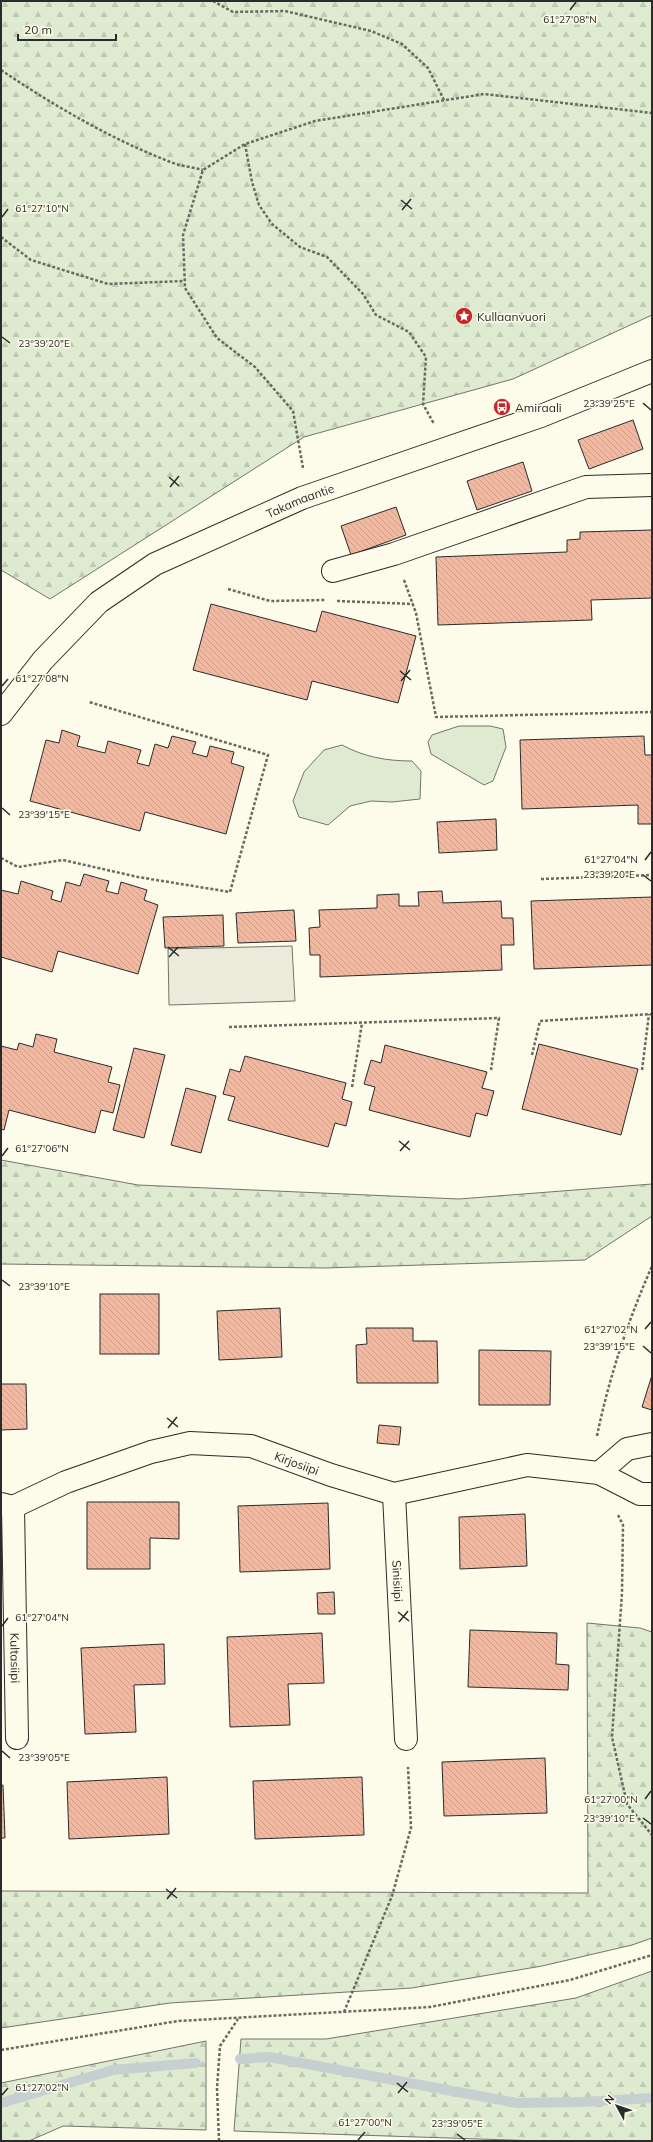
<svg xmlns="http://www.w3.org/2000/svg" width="653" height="2142" font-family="Mulish,sans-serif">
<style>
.forest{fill:url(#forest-firs);stroke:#74746e}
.green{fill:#deebd1;stroke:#74746e}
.parking{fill:#eceadb;stroke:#74746e}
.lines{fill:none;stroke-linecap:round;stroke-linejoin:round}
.stream{stroke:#c7d0d0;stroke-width:10}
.building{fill:url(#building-back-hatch);stroke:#2b2b2b}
.minor-casing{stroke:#2b2b2b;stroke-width:24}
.path{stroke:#6a6964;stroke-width:2.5;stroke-dasharray:3 2;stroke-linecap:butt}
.minor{stroke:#fdfbea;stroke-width:22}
.ticks{fill:none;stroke:#2b2b2b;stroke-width:1.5}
.labels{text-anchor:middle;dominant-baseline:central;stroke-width:3;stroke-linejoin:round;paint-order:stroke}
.poi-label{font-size:12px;fill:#2b2b2b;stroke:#fdfbea;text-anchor:start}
.street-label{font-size:12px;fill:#2b2b2b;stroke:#fdfbea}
.ticks-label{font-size:10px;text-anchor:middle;fill:#2b2b2b;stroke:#fdfbea;stroke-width:3;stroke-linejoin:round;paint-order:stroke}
</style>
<defs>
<pattern id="forest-firs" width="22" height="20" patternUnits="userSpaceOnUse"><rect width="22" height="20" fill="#deebd1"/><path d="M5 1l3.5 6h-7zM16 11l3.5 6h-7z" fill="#bfcab4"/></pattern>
<pattern id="building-back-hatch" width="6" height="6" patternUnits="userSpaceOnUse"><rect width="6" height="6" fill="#f2b8a0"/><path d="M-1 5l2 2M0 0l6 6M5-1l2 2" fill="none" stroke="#d09e8a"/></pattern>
</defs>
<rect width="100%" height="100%" fill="#fdfbea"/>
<g class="forest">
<polygon points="1,1 652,1 652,315 513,379 304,437 50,599 1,570"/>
<polygon points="1,1160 138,1185 459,1199 652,1184 652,1216 585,1260 325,1268 1,1264"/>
<polygon points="587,1623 640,1628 652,1632 652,1938 632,1945 542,1966 412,1988 170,2003 1,2028 1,1891 588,1893"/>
<polygon points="652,1971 652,2141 540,2141 234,2131 241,2039 326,2039 576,1998"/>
<polygon points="206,2041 206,2130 63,2126 29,2141 1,2141 1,2083"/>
</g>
<g class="green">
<polygon points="459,726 490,726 503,729 506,747 493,781 484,785 431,754 428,742 432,735"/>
<path d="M 342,745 C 364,757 387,761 412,761 L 421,771 L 420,799 L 392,802 L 371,801 L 350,806 L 328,825 L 299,817 L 293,801 L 304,772 L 324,750 Z"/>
</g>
<polygon class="parking" points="292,946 295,1001 169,1005 168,949"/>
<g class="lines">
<g class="stream">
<polyline points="240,2059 269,2057 517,2103 582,2102 652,2098"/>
<polyline points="1,2103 113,2070 196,2063"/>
</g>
</g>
<g class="building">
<polygon points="633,420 643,449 589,469 578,440"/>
<polygon points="523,462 532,491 477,510 467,481"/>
<polygon points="396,507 406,535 351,555 341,526"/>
<polygon points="652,530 652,598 591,600 592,620 438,625 436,557 567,552 567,540 580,539 580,532"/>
<polygon points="211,604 316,632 322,611 416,636 398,703 312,681 307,700 193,670"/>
<polygon points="62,730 80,736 77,746 105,753 108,741 141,750 137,763 149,766 155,744 168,748 172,736 196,742 192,753 207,757 210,746 234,752 231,763 244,767 226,834 145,812 140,831 30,801 46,740 59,743"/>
<polygon points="644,736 645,755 652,755 652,824 638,824 638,805 522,809 520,740"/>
<polygon points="496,819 497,850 439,853 437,822"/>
<polygon points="84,874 109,881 106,891 118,894 121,882 147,890 144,900 158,905 138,974 58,951 52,972 1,957 1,890 18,894 21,881 53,891 51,899 61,902 66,882 80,886"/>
<polygon points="442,891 443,903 501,901 502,918 513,918 514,945 501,945 502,970 320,977 320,955 310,955 309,928 320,927 319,910 377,908 377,895 399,894 399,906 419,906 418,892"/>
<polygon points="652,897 652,965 534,969 531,901"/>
<polygon points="294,910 296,941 238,943 236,913"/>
<polygon points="223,915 224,946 165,948 163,917"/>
<polygon points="36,1034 57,1039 54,1052 112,1067 108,1082 120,1085 113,1113 101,1110 95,1133 9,1110 4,1130 1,1129 1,1046 17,1050 19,1043 33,1047"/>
<polygon points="539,1044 638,1069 621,1135 522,1109"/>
<polygon points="385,1045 487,1072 482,1088 494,1091 487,1116 476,1113 470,1137 369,1110 375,1087 364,1084 371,1060 381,1063"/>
<polygon points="134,1048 165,1055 144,1138 113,1130"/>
<polygon points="245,1056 346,1083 342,1099 352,1102 346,1126 335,1123 328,1147 228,1120 235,1097 223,1094 230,1069 240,1072"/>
<polygon points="186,1088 216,1096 201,1153 171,1145"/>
<rect x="100" y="1294" width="59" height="60"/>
<polygon points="280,1308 282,1357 219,1360 217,1311"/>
<polygon points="366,1328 413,1328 413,1341 437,1341 438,1383 357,1383 356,1345 367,1344"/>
<polygon points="479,1350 551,1351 550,1405 479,1405"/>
<polygon points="652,1375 652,1410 642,1407"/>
<polygon points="1,1384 26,1384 27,1429 1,1430"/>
<polygon points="379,1425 401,1427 399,1445 377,1443"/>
<polygon points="87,1502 179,1502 179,1539 150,1538 150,1569 87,1569"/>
<polygon points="328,1503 330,1569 240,1572 238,1506"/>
<polygon points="525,1514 527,1566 460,1569 459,1517"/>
<polygon points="334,1592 335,1614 318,1614 317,1593"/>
<polygon points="470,1630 557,1633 556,1664 569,1665 568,1690 468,1687"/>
<polygon points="322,1633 324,1683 288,1684 290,1725 230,1727 227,1637"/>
<polygon points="164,1644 165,1684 134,1685 136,1732 85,1734 81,1648"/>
<polygon points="545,1758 547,1813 444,1816 442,1762"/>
<polygon points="167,1777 169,1834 69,1839 67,1782"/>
<polygon points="362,1777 364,1835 255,1839 253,1781"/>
<polygon points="1,1785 3,1785 5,1838 1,1838"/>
</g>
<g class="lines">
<defs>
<g id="minor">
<polyline points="333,571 394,554 586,487 652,485"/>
<path id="s1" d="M 1,714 L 43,660 L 99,602 L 155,564 L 302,498 L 541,416 L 652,371"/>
<polyline points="599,1473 627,1449 652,1444"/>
<path id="s2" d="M 394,1494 L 406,1739"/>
<path id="s3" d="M 1,1504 L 13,1507 L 66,1482 L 151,1452 L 190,1443 L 251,1446 L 331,1475 L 394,1494 L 527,1465 L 599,1473 L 640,1494 L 652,1494"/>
<path id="s4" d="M 13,1507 L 17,1738"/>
</g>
</defs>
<use href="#minor" class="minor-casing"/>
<g class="path">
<polyline points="213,1 233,12 285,11 371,31 402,44 428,68 444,100"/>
<path d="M 1,70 C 53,105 109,138 168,161 C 179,166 192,167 203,170"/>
<polyline points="245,144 252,182 259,205 272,224 300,247 327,257 363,294 376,315 409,332 426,357 423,404 434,424"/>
<polyline points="1,237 31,260 108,284 184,281"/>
<polyline points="303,468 293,411 255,367 217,338 185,288 183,235 203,170 245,144 315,121 484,94 652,113"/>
<polyline points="404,580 416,613 436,717 652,712"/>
<polyline points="228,589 270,601 326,600"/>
<polyline points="337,601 413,604"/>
<polyline points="1,858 18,867 63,860 138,877 230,892 268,755 89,702"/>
<polyline points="541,879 652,875"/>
<polyline points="229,1027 499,1018 491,1070"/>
<polyline points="532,1055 540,1021 652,1014"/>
<polyline points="642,1070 649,1014"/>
<polyline points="352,1087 362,1023"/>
<path d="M 597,1436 C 609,1377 628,1321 652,1266"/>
<polyline points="618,1515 623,1525 622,1593 612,1737 627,1804 652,1835"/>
<polyline points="344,2012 392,1896 411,1828 408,1767"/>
<polyline points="1,2050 178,2021 430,2007 570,1980 652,1955"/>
<polyline points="219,2141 217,2088 220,2046 238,2019"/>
</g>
<use href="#minor" class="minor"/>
</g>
<path class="ticks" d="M 570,10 L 576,2M 401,200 L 412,209M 402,210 L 411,199M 2,217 L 8,209M 2,337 L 10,343M 643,403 L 651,410M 169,477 L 179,486M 170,487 L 179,476M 400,671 L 411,680M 401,681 L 410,670M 2,686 L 8,679M 2,808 L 10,815M 645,860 L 651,852M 643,875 L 651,881M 168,947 L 179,956M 169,957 L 178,947M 399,1141 L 410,1150M 400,1151 L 409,1141M 2,1156 L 8,1148M 2,1280 L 10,1286M 645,1329 L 651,1322M 643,1346 L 651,1353M 167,1418 L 178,1427M 168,1428 L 177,1417M 398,1612 L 409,1621M 399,1622 L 408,1611M 2,1626 L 8,1618M 2,1751 L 10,1758M 645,1799 L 651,1791M 643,1818 L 651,1824M 166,1889 L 177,1898M 167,1899 L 176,1888M 397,2083 L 408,2092M 398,2093 L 407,2082M 2,2095 L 8,2088M 457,2134 L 465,2140M 358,2140 L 365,2132"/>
<defs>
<symbol id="sight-disc" viewBox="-11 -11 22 22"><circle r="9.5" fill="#c62828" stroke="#fdfbea"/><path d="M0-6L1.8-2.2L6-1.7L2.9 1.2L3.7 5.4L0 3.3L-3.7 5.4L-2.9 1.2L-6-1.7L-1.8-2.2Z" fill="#fff"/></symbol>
<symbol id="bus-disc" viewBox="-11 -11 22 22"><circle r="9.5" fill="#c62828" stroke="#fdfbea"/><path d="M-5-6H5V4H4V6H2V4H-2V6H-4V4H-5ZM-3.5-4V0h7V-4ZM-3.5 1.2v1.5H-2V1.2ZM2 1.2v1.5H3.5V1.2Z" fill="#fff"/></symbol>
</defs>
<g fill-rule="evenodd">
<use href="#sight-disc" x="454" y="306" width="20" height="20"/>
<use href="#bus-disc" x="492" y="397" width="20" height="20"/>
</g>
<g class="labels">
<g class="poi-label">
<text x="477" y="316">Kullaanvuori</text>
<text x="515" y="407">Amiraali</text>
</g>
<g class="street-label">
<text stroke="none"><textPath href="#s1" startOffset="375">Takamaantie</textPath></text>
<text stroke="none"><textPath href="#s3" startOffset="311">Kirjosiipi</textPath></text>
<text stroke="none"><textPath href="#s2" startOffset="87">Sinisiipi</textPath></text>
<text stroke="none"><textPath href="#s4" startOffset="151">Kultasiipi</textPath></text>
</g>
</g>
<g class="ticks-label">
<text x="570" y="23">61°27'08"N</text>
<text x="42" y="212">61°27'10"N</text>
<text x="44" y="347">23°39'20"E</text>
<text x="609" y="407">23°39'25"E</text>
<text x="42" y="682">61°27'08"N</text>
<text x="44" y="818">23°39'15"E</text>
<text x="611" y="863">61°27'04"N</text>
<text x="609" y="878">23°39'20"E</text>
<text x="42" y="1152">61°27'06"N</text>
<text x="44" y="1290">23°39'10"E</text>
<text x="611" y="1333">61°27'02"N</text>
<text x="609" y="1350">23°39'15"E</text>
<text x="42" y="1621">61°27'04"N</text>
<text x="44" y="1761">23°39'05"E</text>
<text x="611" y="1803">61°27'00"N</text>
<text x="609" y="1822">23°39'10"E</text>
<text x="42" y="2091">61°27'02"N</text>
<text x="365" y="2126">61°27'00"N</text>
<text x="457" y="2127">23°39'05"E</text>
</g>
<rect width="653" height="2142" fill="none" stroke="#2b2b2b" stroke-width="4"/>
<g transform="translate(617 2106) rotate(310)" stroke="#fdfbea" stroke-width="3" paint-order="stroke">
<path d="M0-3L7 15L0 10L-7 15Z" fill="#2b2b2b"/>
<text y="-6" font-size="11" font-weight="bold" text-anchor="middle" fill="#2b2b2b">N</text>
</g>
<path d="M18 34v6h98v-6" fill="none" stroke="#2b2b2b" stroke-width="2"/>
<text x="24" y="34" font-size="12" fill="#2b2b2b" stroke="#fdfbea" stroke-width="3" paint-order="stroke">20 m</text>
</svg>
